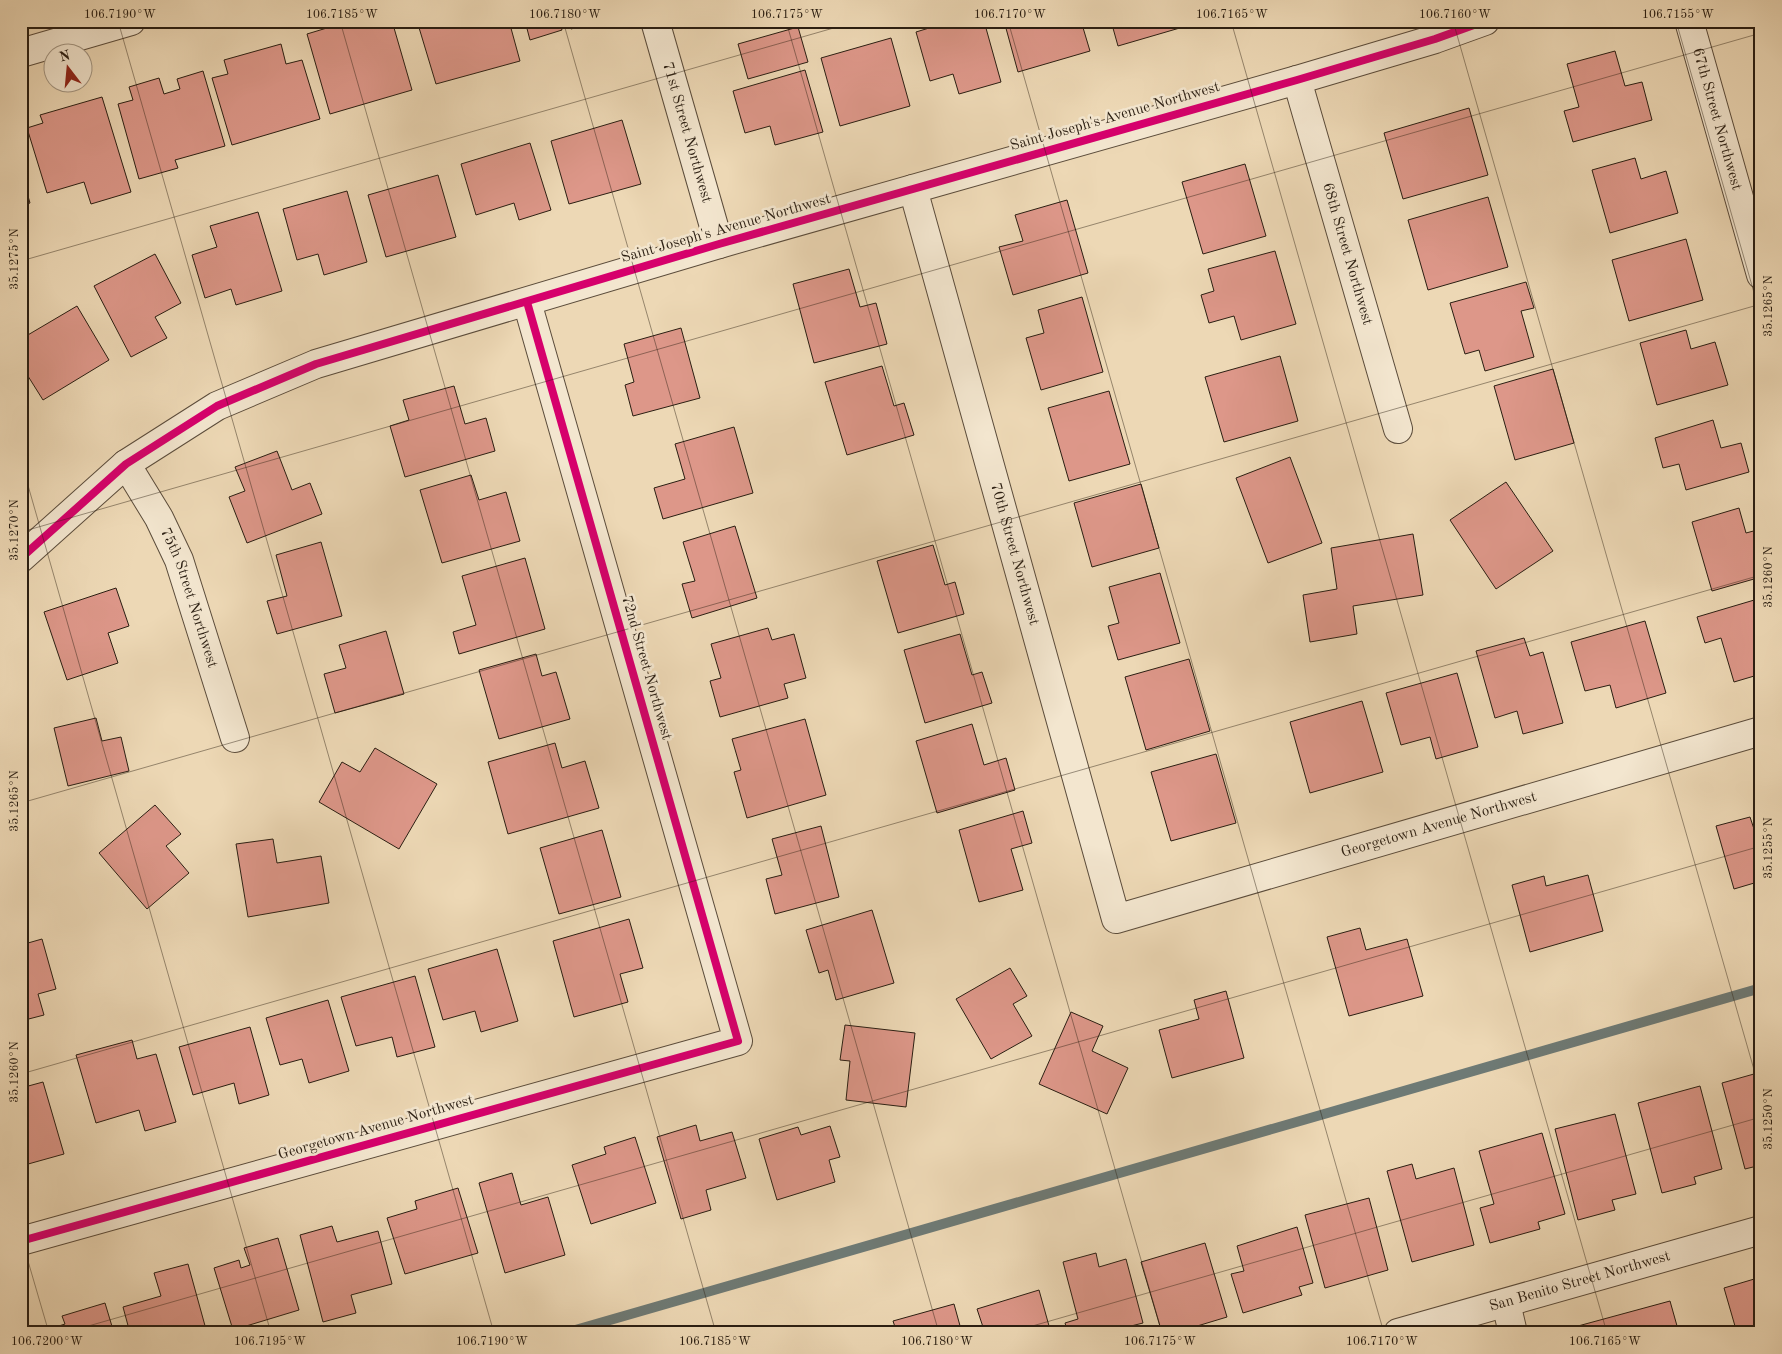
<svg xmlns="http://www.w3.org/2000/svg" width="1782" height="1354" font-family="'Old Standard TT',serif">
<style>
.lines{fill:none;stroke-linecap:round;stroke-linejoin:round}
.stream{stroke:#6e7a75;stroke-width:10}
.building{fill:#dd9789;stroke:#2a1e12}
.minor-casing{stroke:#5b4c3b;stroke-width:30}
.minor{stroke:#f3e6cf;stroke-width:28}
.cycleway-casing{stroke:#f3e6cf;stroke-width:11}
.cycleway{stroke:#d6006c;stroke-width:8}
.ticks{fill:none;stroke:#2a1e12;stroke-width:1;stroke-opacity:0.45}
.labels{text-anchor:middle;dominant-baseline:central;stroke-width:5;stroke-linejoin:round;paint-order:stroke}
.street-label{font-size:15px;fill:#2a1e12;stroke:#f3e6cf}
.neatline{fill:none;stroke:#2a1e12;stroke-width:2}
.ticks-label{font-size:12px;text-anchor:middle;fill:#2a1e12}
</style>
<rect width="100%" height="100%" fill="#edd8b5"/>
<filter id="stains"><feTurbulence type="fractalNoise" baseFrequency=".004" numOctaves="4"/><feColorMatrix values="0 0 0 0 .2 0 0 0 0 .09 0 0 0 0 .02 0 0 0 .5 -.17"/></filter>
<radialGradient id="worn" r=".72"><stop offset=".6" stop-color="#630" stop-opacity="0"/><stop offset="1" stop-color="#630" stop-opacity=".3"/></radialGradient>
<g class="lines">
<polyline class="stream" points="565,1333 1761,988"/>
</g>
<g class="building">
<polygon points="350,21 392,21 412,90 330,114 307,34"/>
<polygon points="417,21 509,21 520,61 436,84"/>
<polygon points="525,21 559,21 562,30 530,40"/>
<polygon points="568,21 599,21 571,29"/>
<polygon points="952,21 984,21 1001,82 959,94 953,74 930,81 916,32"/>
<polygon points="1004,21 1081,21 1090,51 1018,72"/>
<polygon points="1111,21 1189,21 1190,25 1118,46"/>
<polygon points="798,27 808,62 748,79 738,44"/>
<polygon points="891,38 910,106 840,126 821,58"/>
<polygon points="281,44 286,64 302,60 320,119 232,145 212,78 228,74 224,60"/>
<polygon points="1615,51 1625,86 1642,82 1652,120 1573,142 1564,111 1579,107 1567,64"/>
<polygon points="805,70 823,132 775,145 770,126 745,133 733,91"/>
<polygon points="203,71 225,146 175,160 178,168 139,179 118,104 133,100 129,87 159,78 164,94 180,89 177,79"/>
<polygon points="102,97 131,192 91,204 84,182 47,193 27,128 43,123 40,115"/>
<polygon points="1469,108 1488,175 1403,199 1384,133"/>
<polygon points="622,120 641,184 569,204 551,141"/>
<polygon points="530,143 551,210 519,220 514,203 476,215 461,164"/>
<polygon points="1635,158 1641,179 1666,171 1678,213 1610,233 1592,170"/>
<polygon points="1245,164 1266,236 1203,254 1182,182"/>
<polygon points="21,172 30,203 21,206"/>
<polygon points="438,175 456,237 386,257 368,195"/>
<polygon points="347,191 367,262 324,275 318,254 297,260 283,209"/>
<polygon points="1488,197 1508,267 1428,290 1408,220"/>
<polygon points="1067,200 1088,273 1013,295 999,247 1023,241 1015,215"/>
<polygon points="258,212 282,291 236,305 231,289 205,298 192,255 217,247 210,226"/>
<polygon points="1686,239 1703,300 1629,321 1612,260"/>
<polygon points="1275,251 1296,324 1241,340 1234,316 1209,323 1201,295 1214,291 1208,269"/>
<polygon points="155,254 181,303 155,317 167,338 131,357 94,286"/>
<polygon points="849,269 860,307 876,303 887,344 814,363 793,284"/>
<polygon points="1526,282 1534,308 1521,311 1534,357 1485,371 1479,350 1465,354 1450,303"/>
<polygon points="1082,297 1103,372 1041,390 1026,338 1044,333 1038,310"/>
<polygon points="77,306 109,360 43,400 21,365 21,339"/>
<polygon points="681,328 700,398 633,416 625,385 634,382 624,344"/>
<polygon points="1686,330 1691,349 1715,342 1728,385 1657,405 1640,343"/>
<polygon points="1280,356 1298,421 1224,442 1205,377"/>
<polygon points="882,366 894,406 904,403 914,435 847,455 825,382"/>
<polygon points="1553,369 1574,443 1515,460 1494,386"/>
<polygon points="454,386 465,424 486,418 495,451 405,477 390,426 409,420 403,400"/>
<polygon points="1109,391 1130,464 1069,481 1048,408"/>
<polygon points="1713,420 1721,448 1741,443 1749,472 1686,490 1679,464 1663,468 1655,438"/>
<polygon points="734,427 753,493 663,519 654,488 685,479 675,444"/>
<polygon points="277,451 292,490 310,483 322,514 247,543 229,497 245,491 235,467"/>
<polygon points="1290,457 1322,543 1268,563 1236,478"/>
<polygon points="471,475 479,500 506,492 520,541 442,563 420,490"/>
<polygon points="1506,482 1553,551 1496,589 1450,520"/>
<polygon points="1141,484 1159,548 1092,567 1074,503"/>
<polygon points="1739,508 1746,533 1761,529 1761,577 1712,591 1692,522"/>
<polygon points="735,526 757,598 692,618 682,584 695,581 683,542"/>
<polygon points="1413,534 1423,595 1353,606 1357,634 1310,642 1303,595 1337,589 1331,548"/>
<polygon points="321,542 342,616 277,634 267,601 287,596 276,555"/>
<polygon points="933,545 945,585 955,582 964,614 898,633 877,561"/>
<polygon points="525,558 545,629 459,654 453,632 476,625 462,576"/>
<polygon points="1160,573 1180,643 1118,660 1108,626 1119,623 1109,587"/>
<polygon points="116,588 129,626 108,633 118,663 67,680 44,612"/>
<polygon points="1761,598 1761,674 1734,682 1721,638 1705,643 1697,617"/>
<polygon points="1645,621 1666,693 1616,708 1610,685 1585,691 1571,642"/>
<polygon points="768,628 772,640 794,634 806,678 784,684 788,698 720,717 710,681 721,678 711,644"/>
<polygon points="386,631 404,694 335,713 324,674 346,668 339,645"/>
<polygon points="960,634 972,675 982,672 992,703 925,723 904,650"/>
<polygon points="1524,638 1530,656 1543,652 1563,723 1523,734 1517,711 1495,718 1476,651"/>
<polygon points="536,654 542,676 556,672 570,719 499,739 479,670"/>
<polygon points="1189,659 1210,731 1146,750 1125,677"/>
<polygon points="1457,673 1478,747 1436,759 1430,737 1401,745 1386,693"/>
<polygon points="1362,701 1383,772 1310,793 1290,722"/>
<polygon points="96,718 102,741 121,737 129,771 68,786 54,728"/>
<polygon points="805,719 826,795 747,818 734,772 741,770 732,739"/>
<polygon points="972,724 984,765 1006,758 1015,790 937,813 916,741"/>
<polygon points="555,743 562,768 585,761 599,808 508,834 488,762"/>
<polygon points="375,748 437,784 399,849 319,802 342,762 360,772"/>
<polygon points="1216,754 1236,823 1171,841 1151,772"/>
<polygon points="155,805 181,834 166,846 189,873 147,909 99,853"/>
<polygon points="1023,811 1032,843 1011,849 1023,890 979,902 959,830"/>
<polygon points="1750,817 1754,829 1761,827 1761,881 1734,889 1716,826"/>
<polygon points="821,826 839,897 775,914 766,879 782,875 772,839"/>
<polygon points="602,830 621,897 559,914 540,848"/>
<polygon points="273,839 277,863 321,856 329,903 248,917 236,844"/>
<polygon points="1588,875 1603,931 1530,952 1512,885 1544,876 1546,886"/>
<polygon points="872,910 894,983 836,1000 828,970 819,973 806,930"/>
<polygon points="629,919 643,968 620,974 628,1002 574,1017 553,941"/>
<polygon points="1360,928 1366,950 1407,939 1423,996 1349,1016 1327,937"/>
<polygon points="42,939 56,989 38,994 44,1015 21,1021 21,945"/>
<polygon points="497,949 518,1021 481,1032 475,1011 443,1020 428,969"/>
<polygon points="1010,968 1027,996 1013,1004 1032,1036 991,1059 956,999"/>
<polygon points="415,976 435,1047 397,1057 392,1037 356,1046 341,997"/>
<polygon points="1226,991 1244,1058 1172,1078 1159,1030 1199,1019 1194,1000"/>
<polygon points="328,1000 349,1071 309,1083 302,1059 280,1065 266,1018"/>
<polygon points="1071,1012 1103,1026 1092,1051 1128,1068 1107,1114 1039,1084"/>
<polygon points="845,1025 915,1033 906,1107 846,1100 850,1061 840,1060"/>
<polygon points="250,1027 269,1095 239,1104 234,1083 193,1095 179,1047"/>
<polygon points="132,1040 137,1059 156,1054 176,1122 145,1131 139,1110 96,1123 76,1055"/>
<polygon points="1761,1072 1761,1165 1745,1169 1722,1083"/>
<polygon points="43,1082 64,1154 21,1166 21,1088"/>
<polygon points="1700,1086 1722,1169 1694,1177 1696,1184 1662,1193 1638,1103"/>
<polygon points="1615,1114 1636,1194 1612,1200 1615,1210 1578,1220 1555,1129"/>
<polygon points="696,1125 700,1141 732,1132 746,1178 706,1190 711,1210 681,1219 657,1137"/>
<polygon points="830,1126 840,1157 829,1160 835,1182 777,1200 759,1139 798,1127 801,1135"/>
<polygon points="1542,1133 1565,1214 1538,1222 1540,1229 1490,1243 1480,1208 1494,1204 1479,1151"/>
<polygon points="635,1137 656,1203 591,1224 572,1165 606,1154 604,1147"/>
<polygon points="1412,1164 1416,1179 1454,1168 1474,1245 1412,1262 1387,1171"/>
<polygon points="512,1173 521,1205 548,1197 565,1255 505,1273 479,1183"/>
<polygon points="458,1188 478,1253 405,1274 387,1218 417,1209 415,1201"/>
<polygon points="1369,1198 1388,1270 1325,1288 1305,1215"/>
<polygon points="332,1226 337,1242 378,1231 392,1284 351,1295 356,1313 323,1322 300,1235"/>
<polygon points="1297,1227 1313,1283 1299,1287 1302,1295 1243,1313 1231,1274 1244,1271 1237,1246"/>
<polygon points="278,1238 299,1310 233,1330 214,1268 239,1260 241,1268 250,1265 244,1248"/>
<polygon points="1205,1243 1227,1317 1174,1333 1162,1333 1141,1262"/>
<polygon points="1096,1253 1099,1267 1126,1259 1143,1323 1131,1326 1133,1333 1068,1333 1065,1323 1078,1319 1063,1262"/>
<polygon points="188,1264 207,1333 130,1333 123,1307 161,1296 154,1273"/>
<polygon points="1761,1277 1761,1333 1737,1333 1724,1288"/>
<polygon points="1039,1290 1051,1333 985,1333 977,1309"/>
<polygon points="1670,1301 1679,1333 1580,1333 1578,1326"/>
<polygon points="105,1303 114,1333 37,1333 65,1324 62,1316"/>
<polygon points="954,1304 962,1333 897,1333 893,1321"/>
</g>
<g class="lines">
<defs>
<g id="minor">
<path id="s1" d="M 655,21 L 719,244"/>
<path id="s2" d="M 1689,21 L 1761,275"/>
<polyline points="21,53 131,21"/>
<path id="s3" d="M 1297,80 L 1398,429"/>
<path id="s4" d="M 913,189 L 1116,919 L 1761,731"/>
<path id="s5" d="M 126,464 L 159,518 L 179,560 L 235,738"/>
<polyline points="21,558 126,464 217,406 316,364 719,244 1297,80 1435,39 1485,21"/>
<polyline points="21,1241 738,1041 527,302"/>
<polyline points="1506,1303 1513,1333"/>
<path id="s6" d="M 1398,1333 L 1761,1230"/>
</g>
</defs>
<use href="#minor" class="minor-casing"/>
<use href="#minor" class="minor"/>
<defs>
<g id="cycleway">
<polyline points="21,558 126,464 217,406 316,364 719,244 1297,80 1435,39 1485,21"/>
<polyline points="21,1241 738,1041 527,302"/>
</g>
</defs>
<use href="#cycleway" class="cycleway-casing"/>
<use href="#cycleway" class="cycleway"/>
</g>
<path class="ticks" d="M 118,21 L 494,1333M 340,21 L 716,1333M 563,21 L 939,1333M 786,21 L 1162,1333M 1008,21 L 1384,1333M 1231,21 L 1607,1333M 1453,21 L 1761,1094M 1676,21 L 1761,317M 21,261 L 858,21M 21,461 L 271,1333M 21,532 L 1761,33M 21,803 L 1761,304M 21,1074 L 1761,575M 21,1237 L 49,1333M 64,1333 L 1761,846M 1008,1333 L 1761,1117"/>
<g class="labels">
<g class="street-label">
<text transform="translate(1115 117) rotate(-16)">Saint Joseph's Avenue Northwest</text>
<text stroke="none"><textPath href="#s2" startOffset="102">67th Street Northwest</textPath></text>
<text stroke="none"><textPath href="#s1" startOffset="116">71st Street Northwest</textPath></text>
<text transform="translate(726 229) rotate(-16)">Saint Joseph's Avenue Northwest</text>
<text stroke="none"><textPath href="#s3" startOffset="181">68th Street Northwest</textPath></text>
<text stroke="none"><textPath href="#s4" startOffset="379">70th Street Northwest</textPath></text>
<text stroke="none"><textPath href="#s5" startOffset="149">75th Street Northwest</textPath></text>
<text transform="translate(646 668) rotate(74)">72nd Street Northwest</text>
<text stroke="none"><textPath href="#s4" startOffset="1094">Georgetown Avenue Northwest</textPath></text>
<text transform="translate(376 1128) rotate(-16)">Georgetown Avenue Northwest</text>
<text stroke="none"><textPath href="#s6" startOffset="189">San Benito Street Northwest</textPath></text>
</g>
</g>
<rect width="1782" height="1354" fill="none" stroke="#edd8b5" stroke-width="55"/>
<g transform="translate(68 68) rotate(344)"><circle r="24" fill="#f3e6cf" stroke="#a39683"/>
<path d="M0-4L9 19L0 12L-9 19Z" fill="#8f2418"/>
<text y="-8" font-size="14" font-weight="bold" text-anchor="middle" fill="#2a1e12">N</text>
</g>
<rect x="28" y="28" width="1726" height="1298" class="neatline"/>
<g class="ticks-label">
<text x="120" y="18">106.7190°W</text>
<text x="342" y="18">106.7185°W</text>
<text x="565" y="18">106.7180°W</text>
<text x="787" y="18">106.7175°W</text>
<text x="1010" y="18">106.7170°W</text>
<text x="1232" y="18">106.7165°W</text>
<text x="1455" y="18">106.7160°W</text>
<text x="1678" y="18">106.7155°W</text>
<text transform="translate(14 259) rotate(-90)" y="4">35.1275°N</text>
<text transform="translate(1768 306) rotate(-90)" y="4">35.1265°N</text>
<text transform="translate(14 530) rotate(-90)" y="4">35.1270°N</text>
<text transform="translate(1768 577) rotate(-90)" y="4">35.1260°N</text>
<text transform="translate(14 801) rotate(-90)" y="4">35.1265°N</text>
<text transform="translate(1768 848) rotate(-90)" y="4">35.1255°N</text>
<text transform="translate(14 1072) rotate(-90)" y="4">35.1260°N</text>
<text transform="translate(1768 1119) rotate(-90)" y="4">35.1250°N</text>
<text x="47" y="1345">106.7200°W</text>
<text x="270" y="1345">106.7195°W</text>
<text x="492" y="1345">106.7190°W</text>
<text x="715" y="1345">106.7185°W</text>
<text x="937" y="1345">106.7180°W</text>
<text x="1160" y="1345">106.7175°W</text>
<text x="1382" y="1345">106.7170°W</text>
<text x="1605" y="1345">106.7165°W</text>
</g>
<rect width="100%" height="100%" filter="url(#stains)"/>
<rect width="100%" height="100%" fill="url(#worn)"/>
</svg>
